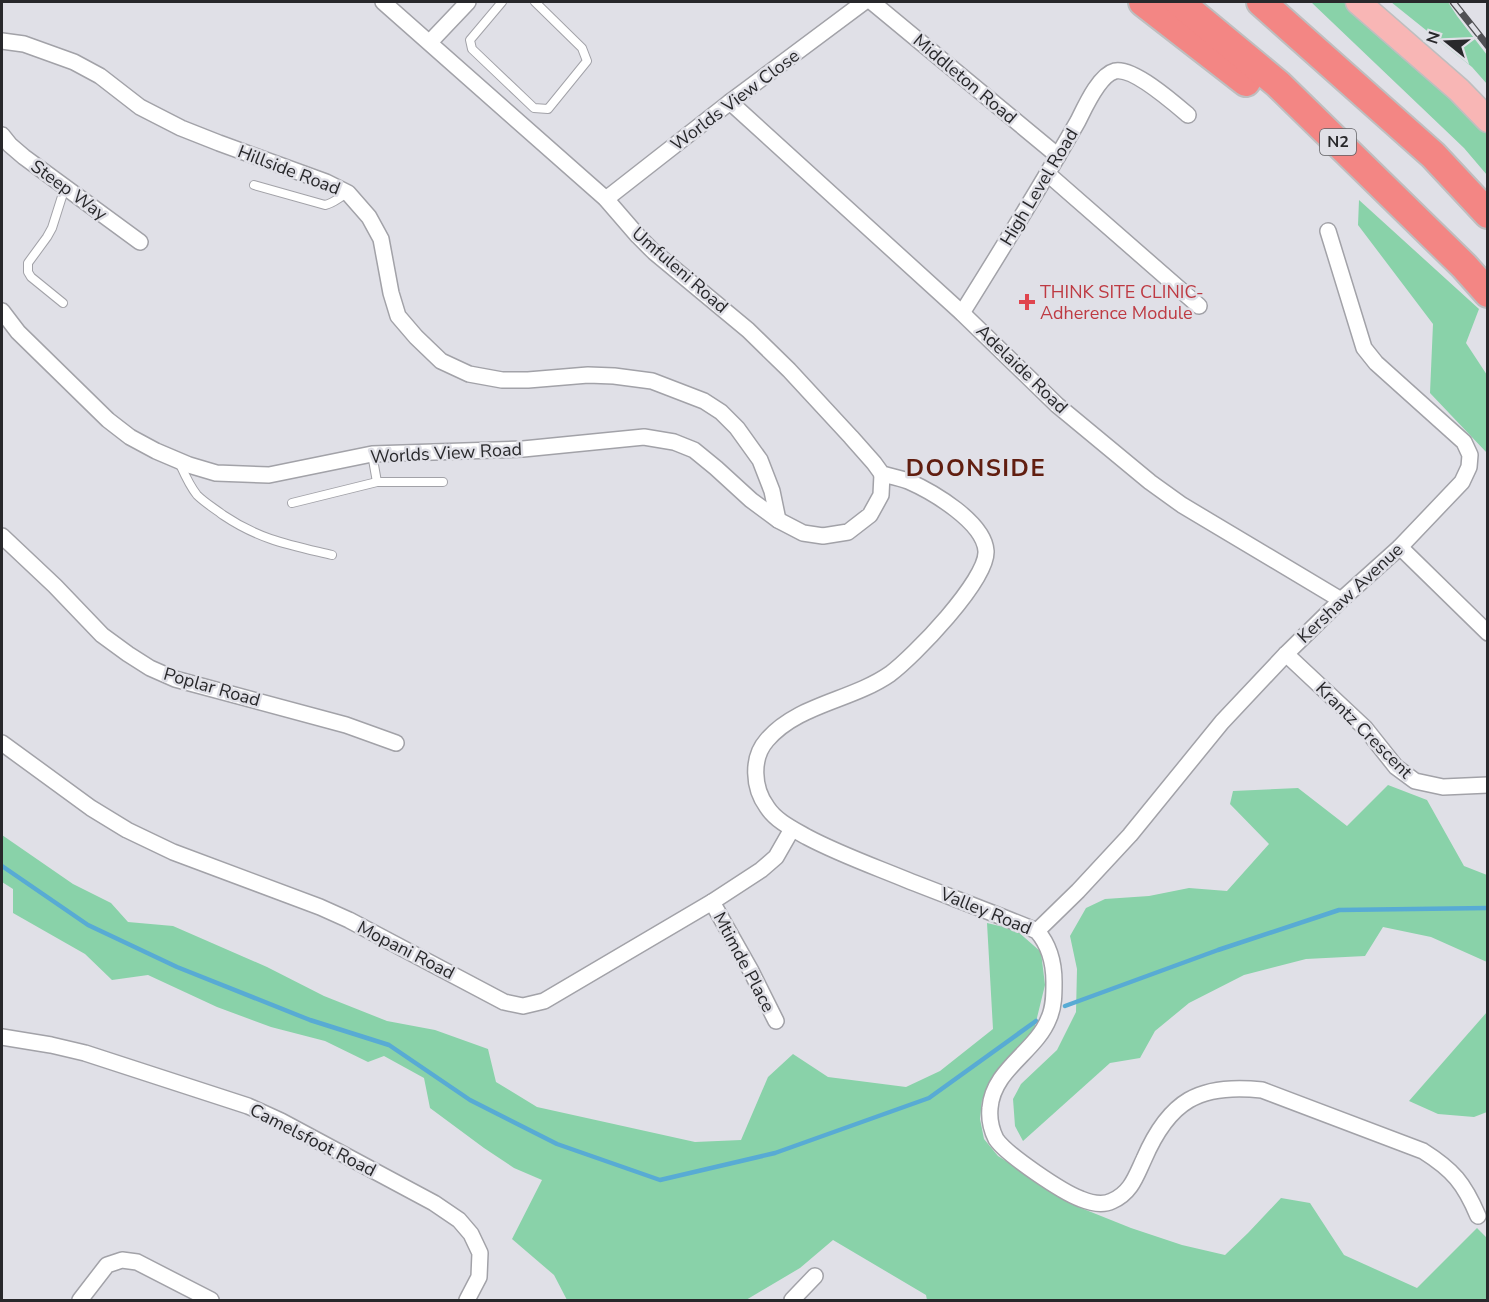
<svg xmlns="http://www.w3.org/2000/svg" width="1489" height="1302" font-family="'Nunito Sans',sans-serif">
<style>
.green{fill:#89d2a9}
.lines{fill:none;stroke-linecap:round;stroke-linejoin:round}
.stream{stroke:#58abd4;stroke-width:4.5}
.service-casing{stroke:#a2a2a8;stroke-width:10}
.minor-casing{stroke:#a2a2a8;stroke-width:18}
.primary-casing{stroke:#bebebf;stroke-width:27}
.motorway-casing{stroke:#bebebf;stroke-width:32}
.service{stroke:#fff;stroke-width:8}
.minor{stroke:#fff;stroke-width:15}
.primary{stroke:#f8b6b5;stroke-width:24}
.motorway{stroke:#f38684;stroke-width:28}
.rail-casing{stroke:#515155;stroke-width:7}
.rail{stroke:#e0e0e7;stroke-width:4.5;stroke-dasharray:14;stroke-linecap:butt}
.health-dot{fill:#e0444e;stroke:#e0e0e7;stroke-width:2}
.labels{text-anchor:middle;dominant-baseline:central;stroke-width:5;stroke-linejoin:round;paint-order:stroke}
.shield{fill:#e0e0e7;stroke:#5f5f63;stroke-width:1.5}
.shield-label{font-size:16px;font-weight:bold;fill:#28282b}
.street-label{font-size:18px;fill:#28282b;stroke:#e0e0e7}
.health-label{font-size:18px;fill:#be3a42;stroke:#e0e0e7;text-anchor:start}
.district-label{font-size:24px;font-weight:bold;letter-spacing:1.5px;fill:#611e10;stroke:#e0e0e7}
</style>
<rect width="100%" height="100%" fill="#e0e0e7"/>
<g class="green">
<polygon points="1311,2 1346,2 1487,129 1487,175 1464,148"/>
<polygon points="1391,2 1448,2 1457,16 1487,55 1487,84 1472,67"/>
<polygon points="1359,200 1479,309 1466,343 1487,375 1487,453 1430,393 1433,324 1358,225"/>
<polygon points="1388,785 1427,800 1464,866 1487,875 1487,962 1431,937 1383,927 1365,956 1306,959 1244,975 1189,1003 1155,1031 1140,1058 1110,1063 1023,1141 1015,1126 1013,1099 1021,1084 1057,1050 1076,1012 1077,969 1070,936 1086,908 1105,899 1149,896 1189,888 1227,891 1269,844 1230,804 1233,791 1298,788 1347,826"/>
<polygon points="2,835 73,884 111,903 128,922 173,926 267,967 324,996 387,1021 435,1030 488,1049 496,1082 537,1107 695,1142 741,1140 768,1077 793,1054 828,1077 906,1087 940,1071 993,1029 987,923 1016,930 1041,952 1045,985 1034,1030 990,1083 982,1100 980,1119 984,1139 998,1156 1081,1208 1131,1228 1182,1245 1225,1255 1248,1233 1281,1198 1310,1203 1344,1255 1417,1288 1477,1228 1487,1238 1487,1300 927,1300 926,1295 833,1240 800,1268 746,1300 567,1300 554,1275 512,1239 542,1180 514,1168 484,1148 430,1108 424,1078 384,1056 368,1062 325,1041 271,1027 217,1007 148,975 112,980 85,954 13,913 13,889 2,882"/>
<polygon points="1487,1012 1487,1112 1474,1117 1438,1114 1409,1101"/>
</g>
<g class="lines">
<g class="stream">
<polyline points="2,866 88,925 177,967 310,1020 389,1045 470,1100 557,1144 660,1180 775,1153 929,1098 1036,1021"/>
<polyline points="1065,1006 1218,950 1339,910 1488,908"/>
</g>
<defs>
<g id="service">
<polyline points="502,2 470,40 472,49 534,108 548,109 587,61 582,48 535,2"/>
<path d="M 254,185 L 325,205 C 334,203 338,198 346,194"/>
<polyline points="63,303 31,277 28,272 28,263 47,237 52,228 65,187"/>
<polyline points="372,454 377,482"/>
<path d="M 179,462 C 184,473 189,485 197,495 C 205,503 214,508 223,515 C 260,540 290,545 332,555"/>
<polyline points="292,503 377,482 443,482"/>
</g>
<g id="minor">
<path d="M 383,2 L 606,199 L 638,236 L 654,252 L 748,330 L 789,370 L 851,437 L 874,463 L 882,474 C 890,476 900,478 908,481 C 933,492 984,522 986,551 C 988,580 913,657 890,674 C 851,701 798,704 767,740 C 751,758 753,788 767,807 C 776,821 793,829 807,837 C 839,854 873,866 907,880 C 950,897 994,913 1037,931 C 1050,946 1054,963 1054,982 C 1054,994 1054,1007 1049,1018 C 1036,1052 993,1069 990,1108 C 989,1118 991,1129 996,1139 C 1007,1155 1062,1192 1081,1199 C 1091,1203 1102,1206 1112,1201 C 1131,1193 1136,1176 1144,1159 C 1169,1101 1199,1083 1262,1090 L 1423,1151 C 1453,1170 1464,1183 1478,1216"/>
<polyline points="872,2 1058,156"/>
<polyline points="2,41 24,44 74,62 100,76 140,107 181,128 219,143 326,182 348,193 369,217 381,239 391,293 398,316 416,337 441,361 469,374 502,380 528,380 588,375 614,376 652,381 704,401 721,412 737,428 760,460 772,491 778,520"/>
<polyline points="430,42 468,2"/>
<polyline points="730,102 962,313 1057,405 1150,482 1182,505 1341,600"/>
<polyline points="2,135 10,145 24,157 140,242"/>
<polyline points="1048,174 1199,306"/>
<polyline points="606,199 730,102 864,2"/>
<polyline points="2,311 18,332 108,420 130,437 156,451 189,465 216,473 269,475 372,454 523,449 644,437 674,442 694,450 716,468 751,500 778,520 803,533 823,536 848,532 870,515 881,495 882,474"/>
<path d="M 962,313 C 1002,249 1041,186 1078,121 C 1085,107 1099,75 1115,71 C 1133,67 1174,103 1188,115"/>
<polyline points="2,536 55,586 102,635 128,654 150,668 175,679 346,725 396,743"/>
<polyline points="1400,547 1488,633"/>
<polyline points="1286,654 1365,728 1396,767 1415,781 1443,787 1488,785"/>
<polyline points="2,743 91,808 127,830 173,852 320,907 349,920 504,1002 523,1006 544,1001 712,902 761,870 776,857 792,829"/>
<polyline points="712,902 751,971 776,1021"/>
<polyline points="1037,931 1078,891 1130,835 1222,722 1286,654 1341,600 1400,547 1462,482 1469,467 1470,455 1464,442 1376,363 1364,348 1328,231"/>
<polyline points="2,1037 51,1045 85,1053 248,1106 281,1121 434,1203 459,1220 471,1234 480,1253 479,1277 467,1300"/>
<polyline points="80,1300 107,1265 122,1260 137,1262 211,1300"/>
<polyline points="792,1300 815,1276"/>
</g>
<polyline id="primary" points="1358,2 1459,90 1488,120"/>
<g id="motorway">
<polyline points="1143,2 1246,82"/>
<polyline points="1179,2 1278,84 1464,266 1488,293"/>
<polyline points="1261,2 1433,155 1488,214"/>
</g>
</defs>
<use href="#service" class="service-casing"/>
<use href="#minor" class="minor-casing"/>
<use href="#primary" class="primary-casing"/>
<use href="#motorway" class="motorway-casing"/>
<use href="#service" class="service"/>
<use href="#minor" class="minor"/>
<use href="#primary" class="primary"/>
<use href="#motorway" class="motorway"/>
<defs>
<polyline id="rail" points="1453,2 1488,46"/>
</defs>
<use href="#rail" class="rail-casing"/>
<use href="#rail" class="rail"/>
</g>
<path class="health-dot" d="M1024 293h6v6h6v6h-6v6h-6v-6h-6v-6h6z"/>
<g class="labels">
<rect class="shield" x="1320" y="129" width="36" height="26" rx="4.5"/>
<g class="shield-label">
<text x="1338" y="142">N2</text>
</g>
<g class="street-label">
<text transform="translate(965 79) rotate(40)">Middleton Road</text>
<text transform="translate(735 100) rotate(-37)">Worlds View Close</text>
<text transform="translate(289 170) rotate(21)">Hillside Road</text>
<text transform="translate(1039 187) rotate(-59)">High Level Road</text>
<text transform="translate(69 190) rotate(36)">Steep Way</text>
<text transform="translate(680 270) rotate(41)">Umfuleni Road</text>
<text transform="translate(1022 369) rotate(44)">Adelaide Road</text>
<text transform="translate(446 453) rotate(-3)">Worlds View Road</text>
<text transform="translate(1350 593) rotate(-43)">Kershaw Avenue</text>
<text transform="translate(212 687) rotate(16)">Poplar Road</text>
<text transform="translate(1364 730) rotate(45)">Krantz Crescent</text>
<text transform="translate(986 911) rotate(22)">Valley Road</text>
<text transform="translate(406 950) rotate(27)">Mopani Road</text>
<text transform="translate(744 962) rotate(62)">Mtimde Place</text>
<text transform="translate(313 1140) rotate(27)">Camelsfoot Road</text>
</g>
<g class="health-label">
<text x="1040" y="292">THINK SITE CLINIC-<tspan x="1040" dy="21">Adherence Module</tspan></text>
</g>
<g class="district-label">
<text x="976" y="468">DOONSIDE</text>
</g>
</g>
<rect width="1489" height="1302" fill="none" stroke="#28282b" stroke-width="6"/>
<g transform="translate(1447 42) rotate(288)" stroke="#e0e0e7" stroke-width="4.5" paint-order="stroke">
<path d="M0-4.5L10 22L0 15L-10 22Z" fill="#28282b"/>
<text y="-9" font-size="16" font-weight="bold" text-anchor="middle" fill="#28282b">N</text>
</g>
</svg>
